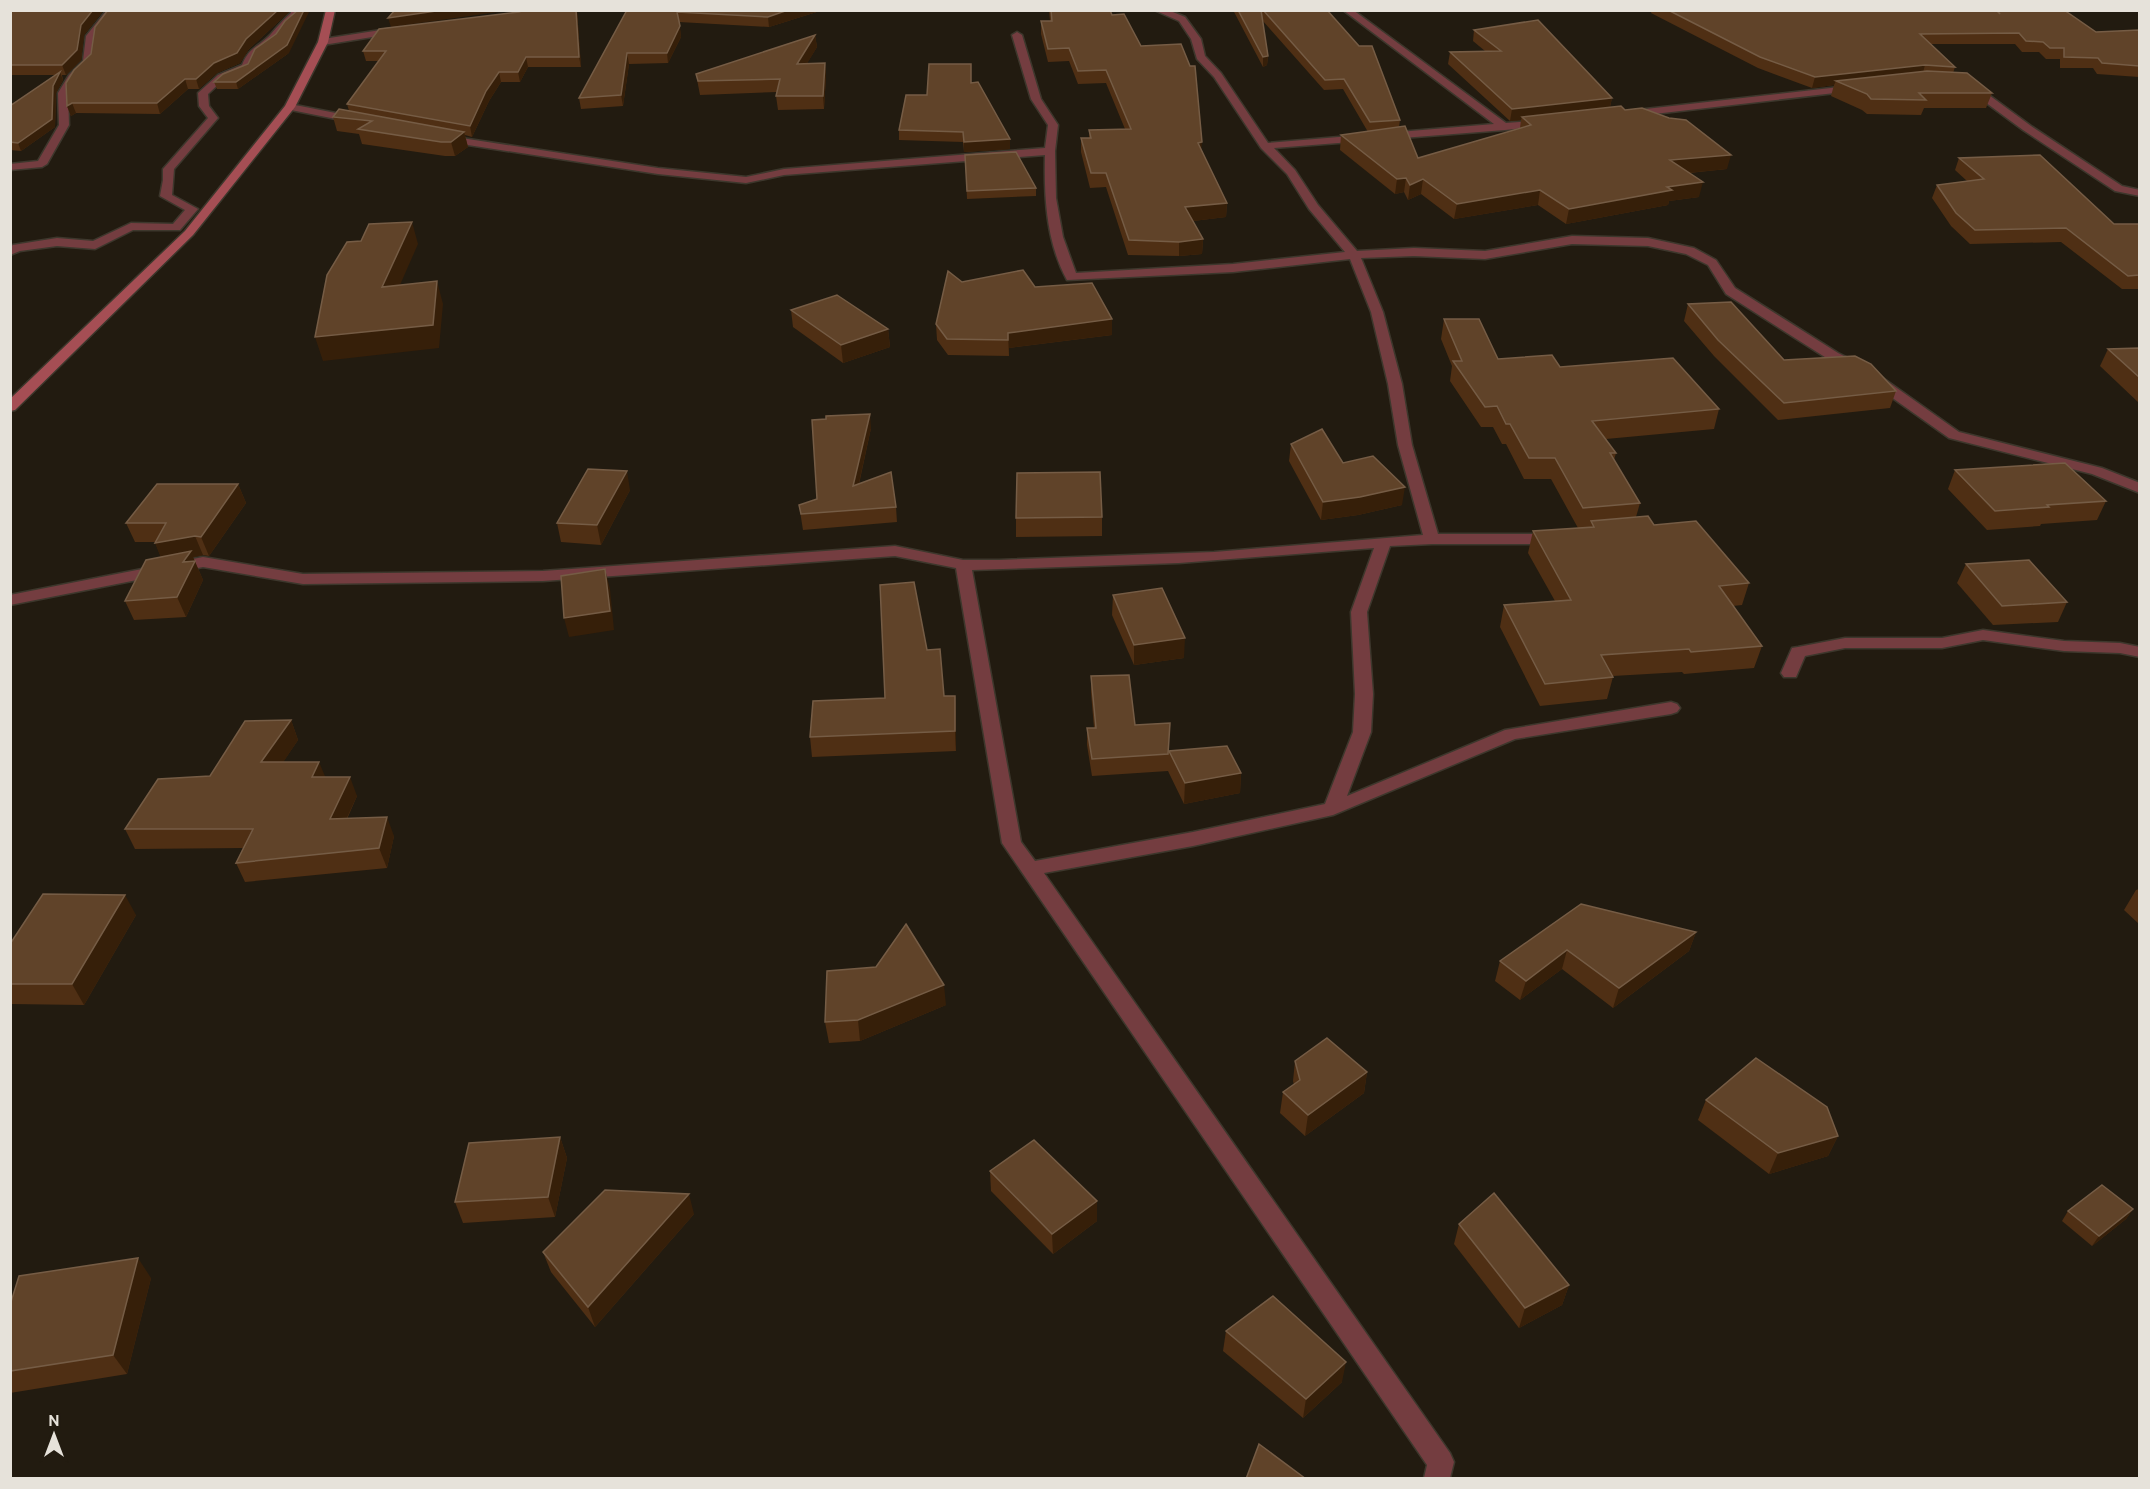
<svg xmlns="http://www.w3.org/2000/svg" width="2150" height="1489" font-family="Cabin,sans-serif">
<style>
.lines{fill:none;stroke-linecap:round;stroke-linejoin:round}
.minor-casing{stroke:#3d372c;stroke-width:3}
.secondary-casing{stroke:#3d372c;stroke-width:3}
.minor{fill:#743d40;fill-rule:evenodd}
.secondary{fill:#a54e54;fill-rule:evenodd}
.wall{fill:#4f2f14}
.shaded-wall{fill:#361f09}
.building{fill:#604329;stroke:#755c45;stroke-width:1.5}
</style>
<rect width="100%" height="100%" fill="#221b10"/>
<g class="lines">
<defs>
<g id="minor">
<polygon points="107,10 116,10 96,36 93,62 76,79 68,93 69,125 47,164 42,167 10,170 10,164 38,161 59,125 58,93 69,75 83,61 86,36"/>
<path d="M 291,10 L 300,10 L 301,14 L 285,27 L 277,39 L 255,55 L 249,69 L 224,79 L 208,94 L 209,106 L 218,118 L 174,169 L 172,195 L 198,209 L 180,230 L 133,230 L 95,249 L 57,246 L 20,251 L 10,255 L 10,247 L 13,245 L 57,238 L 93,241 L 131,223 L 173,224 L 185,210 L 160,196 L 163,180 L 163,169 L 208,118 L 199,106 L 198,93 L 218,75 L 242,65 C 249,47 259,47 271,34 C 278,26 283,20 291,13 Z"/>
<path d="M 1154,10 L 1168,10 L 1185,17 L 1201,39 L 1205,56 L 1221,73 L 1268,143 L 1494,124 L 1343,10 L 1353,10 L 1506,123 L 1543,120 L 1548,123 L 1543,126 L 1505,130 L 1274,148 L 1295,170 L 1318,205 L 1357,251 L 1414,248 L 1485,251 L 1572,236 L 1648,238 L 1694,248 L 1716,260 L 1735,288 L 1838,353 L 1870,369 L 1959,432 L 2102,468 L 2140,483 L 2140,493 L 2092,474 L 1949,438 L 1860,375 L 1828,359 L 1726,294 L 1708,265 L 1686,254 L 1648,246 L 1572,244 L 1485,259 L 1414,256 L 1361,258 L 1383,312 L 1402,384 L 1412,445 L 1438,534 L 1553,534 L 1561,539 L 1553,544 L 1432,544 L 1390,546 L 1367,612 L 1373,694 L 1371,732 L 1347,796 L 1505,730 L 1671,702 L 1677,704 L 1680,708 L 1677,712 L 1671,714 L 1515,739 L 1333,815 L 1193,846 L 1044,873 L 1450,1453 L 1454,1462 L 1450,1478 L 1424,1478 L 1427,1465 L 1002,843 L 956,568 L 895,556 L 543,581 L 303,584 L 203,567 L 10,605 L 10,595 L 203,557 L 303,574 L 543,571 L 895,546 L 963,560 L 999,560 L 1214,552 L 1423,535 L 1398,445 L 1388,384 L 1371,312 L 1350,259 L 1233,272 L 1067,280 C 1046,242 1044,196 1045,155 L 784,175 L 746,183 L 658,174 L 442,141 L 437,138 L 442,135 L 658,168 L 746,177 L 784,169 L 1045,148 L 1048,125 L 1031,99 L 1012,35 L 1017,32 L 1022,35 L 1041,99 L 1058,125 L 1055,151 L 1056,198 L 1063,237 L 1076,273 L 1233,264 L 1345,252 L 1309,209 L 1287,174 L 1261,148 L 1214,77 L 1197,59 L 1191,39 L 1179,21 ZM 1374,548 L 1351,612 L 1355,694 L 1353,732 L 1325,804 L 1193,832 L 1035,861 L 1021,842 L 972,570 L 1179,563 Z"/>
<polygon points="400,27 405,30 403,32 323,45 318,42 323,39"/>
<polygon points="1966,84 1974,84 2031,126 2122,186 2140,190 2140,196 2115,191 2023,130 1966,88"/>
<polygon points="1857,85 1862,88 1861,90 1628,117 1623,114 1628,111"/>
<polygon points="290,104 356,117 361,120 356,123 286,109 285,107"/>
<polygon points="1983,630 2064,641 2120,643 2140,647 2140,657 2120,653 2064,651 1983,640 1942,648 1845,648 1805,656 1796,677 1784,677 1781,673 1792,648 1798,647 1845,638 1942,638"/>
</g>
<polygon id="secondary" points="326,10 335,10 328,42 295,107 193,235 15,410 10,411 10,399 185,231 285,106 318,42"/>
</defs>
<use href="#minor" class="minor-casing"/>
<use href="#secondary" class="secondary-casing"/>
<use href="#minor" class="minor"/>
<use href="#secondary" class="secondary"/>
</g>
<g class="wall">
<polygon points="10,10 104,10 84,35 81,60 66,75 62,75 63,80 56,93 55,127 21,151 10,150 10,106 57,75 10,75"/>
<polygon points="108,10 289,10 289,12 249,49 240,63 217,73 199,89 188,89 160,114 76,113 71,116 67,106 91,54"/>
<polygon points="524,10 577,10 581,67 528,67 520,82 501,82 489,101 472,137 465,135 468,147 455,156 445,156 362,144 359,134 337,131 333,117 349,111 347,104 379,61 366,61 363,51"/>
<polygon points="627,10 823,10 769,27 679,22 681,37 668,63 629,64 623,106 581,109 579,98"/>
<polygon points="1049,10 1110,10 1112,15 1202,151 1227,203 1226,217 1193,221 1203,239 1202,254 1179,256 1128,255 1106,187 1090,188 1081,152 1081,138 1089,138 1089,130 1125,129 1106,83 1078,84 1069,61 1048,62 1041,34 1041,21 1050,21"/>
<polygon points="1233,10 1327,10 1400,120 1399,127 1418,158 1520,128 1521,120 1510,121 1448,64 1450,52 1485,51 1473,41 1474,30 1612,98 1610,107 1625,110 1727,169 1689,173 1699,197 1669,201 1668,205 1566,224 1538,205 1454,219 1421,194 1408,200 1404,192 1395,194 1340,150 1341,135 1368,132 1343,89 1324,90 1262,20 1268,56 1267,65 1263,67"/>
<polygon points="1652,10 1996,10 2096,32 2139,30 2139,77 2097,74 2093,68 2060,68 2060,59 2046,59 2039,52 2022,52 2015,44 1931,44 1955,67 1953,73 1992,93 1986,108 1924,108 1921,115 1867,114 1862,110 1831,96 1834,85 1812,88 1758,68 1651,13"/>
<polygon points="815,35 817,47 807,63 825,63 826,76 824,109 778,110 776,96 777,92 700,95 696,74"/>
<polygon points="289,53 238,89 217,89 214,82"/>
<polygon points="971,83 1010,139 1010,149 964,152 963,142 899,140 899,130 927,95"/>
<polygon points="965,155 1036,188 1036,196 967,199"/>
<polygon points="1959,158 2114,224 2139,224 2139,289 2122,289 2061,242 1970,244 1951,226 1932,198 1937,185 1967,181 1955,170"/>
<polygon points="962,282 1035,287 1112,335 1009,348 1009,356 948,355 937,340 936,324"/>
<polygon points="1688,304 1784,360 1896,391 1890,408 1778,420 1714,356 1684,321"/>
<polygon points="791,310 888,329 890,347 843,363 793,327"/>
<polygon points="1444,319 1498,359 1560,367 1719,409 1714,429 1606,439 1616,453 1614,460 1640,503 1636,517 1654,525 1749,583 1742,605 1733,606 1762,646 1754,668 1684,674 1682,672 1613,676 1613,677 1607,699 1540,706 1500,627 1504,605 1555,601 1528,553 1533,531 1578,528 1551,479 1524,479 1506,444 1502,444 1493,427 1481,427 1450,381 1452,366 1441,339"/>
<polygon points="2139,348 2139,403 2100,366 2108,349"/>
<polygon points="871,428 859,484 896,507 897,522 803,530 799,505 817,499"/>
<polygon points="1291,444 1343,463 1402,505 1358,515 1321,520 1289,461"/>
<polygon points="1955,470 2106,501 2097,520 2041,524 2040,526 1987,530 1948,489"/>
<polygon points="238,484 246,503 209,556 203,555 193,557 203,580 186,617 134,620 125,601 161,557 155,542 135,542 126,523"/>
<polygon points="630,490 601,545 561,542 557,523"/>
<polygon points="1102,517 1102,536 1016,537 1016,518"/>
<polygon points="1966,564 2067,602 2058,622 1993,625 1957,583"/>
<polygon points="1113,595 1184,658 1134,665 1112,615"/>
<polygon points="927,650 944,696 955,696 956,751 812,757 810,737 885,698"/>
<polygon points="1091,676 1135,725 1169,751 1241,773 1240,793 1184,804 1168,771 1092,776 1087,745 1087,728 1094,728 1091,693"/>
<polygon points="291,720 298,740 283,762 325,777 357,796 347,819 394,836 387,868 245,882 236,863 243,848 135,849 125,829 210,776"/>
<polygon points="2139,889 2139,924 2124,910 2136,890"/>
<polygon points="1581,904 1696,932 1689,951 1613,1008 1562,969 1520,1000 1495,981 1500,961"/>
<polygon points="136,915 84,1005 10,1004 10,944"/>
<polygon points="946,1005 860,1041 829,1043 825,1022"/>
<polygon points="1295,1061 1367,1072 1364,1093 1305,1136 1280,1113 1283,1092 1294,1085 1293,1081"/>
<polygon points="1706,1100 1838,1136 1828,1156 1769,1174 1698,1120"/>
<polygon points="560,1137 567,1158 555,1217 463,1223 455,1202"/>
<polygon points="990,1171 1097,1221 1053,1254 991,1191"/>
<polygon points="2133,1209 2126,1219 2092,1246 2062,1221 2068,1211"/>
<polygon points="694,1214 595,1327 551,1272 543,1252"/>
<polygon points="1459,1224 1569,1285 1562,1305 1519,1328 1454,1244"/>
<polygon points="151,1278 127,1374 10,1393 10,1305"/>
<polygon points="1226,1331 1342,1382 1303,1418 1223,1351"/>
</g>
<g class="shaded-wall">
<polygon points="93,10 104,10 84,35 81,60 66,75 62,65 81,25"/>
<polygon points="278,10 289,10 289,12 249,49 240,63 217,73 199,89 196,79 214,63 246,39"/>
<polygon points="304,10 310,10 289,53 238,89 236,82"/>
<polygon points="443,10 512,10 391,27 388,18"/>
<polygon points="576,10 577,10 581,67 579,57"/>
<polygon points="788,10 823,10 769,27 768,17"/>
<polygon points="680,26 681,37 668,63 667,53"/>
<polygon points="815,35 817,47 799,77 797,64"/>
<polygon points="627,53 629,64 623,106 621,95"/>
<polygon points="1268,56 1267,65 1263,67 1263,57"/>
<polygon points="526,57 528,67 520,82 518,72"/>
<polygon points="825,63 826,76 824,109 823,96"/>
<polygon points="1925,65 1922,76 1836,81 1834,85 1812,88 1815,77"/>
<polygon points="60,72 63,80 56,93 55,127 21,151 18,143"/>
<polygon points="499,72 501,82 489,101 472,137 470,126 486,91"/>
<polygon points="185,79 188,89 160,114 157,103"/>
<polygon points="1612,98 1609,110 1522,117 1521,120 1510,121 1512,109"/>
<polygon points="72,103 76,113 71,116 67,106"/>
<polygon points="464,132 468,147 455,156 451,142"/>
<polygon points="1010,139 1010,149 964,152 964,142"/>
<polygon points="1202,142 1201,156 1198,143"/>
<polygon points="1731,155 1727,169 1667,175 1670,160"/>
<polygon points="1406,178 1404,192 1395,194 1397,179"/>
<polygon points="1423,179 1421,194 1408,200 1410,185"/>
<polygon points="1703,182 1699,197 1669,201 1668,205 1566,224 1569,209 1667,187"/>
<polygon points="1540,190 1538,205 1454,219 1457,204"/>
<polygon points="1227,203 1226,217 1185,222 1185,207"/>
<polygon points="412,222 418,244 389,310 382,287"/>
<polygon points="1203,239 1202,254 1179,256 1179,242"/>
<polygon points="437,281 443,304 439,348 323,361 315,337"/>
<polygon points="1112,319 1112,335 1009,348 1009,356 1008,333"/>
<polygon points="888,329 890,347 843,363 841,345"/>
<polygon points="870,414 871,428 855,501 853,486"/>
<polygon points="627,471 630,490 601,545 597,525"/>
<polygon points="238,484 246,503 209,556 201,537"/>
<polygon points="1405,487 1402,505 1358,515 1321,520 1323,502"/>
<polygon points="195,536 203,555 193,557 203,580 186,617 177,597 183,562 163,563 155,543"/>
<polygon points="605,569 610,589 614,630 569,637 564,618"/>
<polygon points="1185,638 1184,658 1134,665 1134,645"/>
<polygon points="955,696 956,716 956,751 955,731"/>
<polygon points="291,720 298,740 270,782 261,762"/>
<polygon points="319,762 327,781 312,777"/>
<polygon points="1241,773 1240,793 1184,804 1185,783"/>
<polygon points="350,777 357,796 337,839 330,819"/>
<polygon points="387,817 394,836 387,868 379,848"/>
<polygon points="125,895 136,915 84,1005 72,984"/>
<polygon points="1696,932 1689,951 1613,1008 1619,988"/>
<polygon points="1567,950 1562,969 1520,1000 1526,981"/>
<polygon points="944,985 946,1005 860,1041 858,1020"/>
<polygon points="1367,1072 1364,1093 1305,1136 1308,1115"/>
<polygon points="1838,1136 1828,1156 1769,1174 1778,1153"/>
<polygon points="560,1137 567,1158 555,1217 548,1197"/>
<polygon points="689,1194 694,1214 595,1327 588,1307"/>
<polygon points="1097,1201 1097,1221 1053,1254 1052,1234"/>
<polygon points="2133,1209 2126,1219 2092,1246 2099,1236"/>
<polygon points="138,1258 151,1278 127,1374 113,1355"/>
<polygon points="1569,1285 1562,1305 1519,1328 1525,1308"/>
<polygon points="1346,1362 1342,1382 1303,1418 1306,1399"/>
</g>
<g class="building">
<polygon points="10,10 93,10 81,25 77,50 62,65 10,65"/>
<polygon points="108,10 278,10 246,39 237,53 214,63 196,79 185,79 157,103 72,103 67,106 66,83 74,70 91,54 95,27"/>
<polygon points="298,10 304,10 287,45 236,82 214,82 223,74 248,64 255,49 276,34 285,21"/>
<polygon points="395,10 443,10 388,18"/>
<polygon points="524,10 576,10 579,57 526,57 518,72 499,72 486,91 470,126 347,104 386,51 363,51 379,29 519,12"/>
<polygon points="627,10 788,10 768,17 677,12 680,26 667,53 627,53 621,95 579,98"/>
<polygon points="1051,10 1110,10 1112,15 1124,14 1141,46 1181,44 1190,66 1195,66 1202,142 1198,143 1227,203 1185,207 1203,239 1179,242 1129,240 1106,173 1091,173 1081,138 1091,138 1089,130 1131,129 1106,70 1078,71 1069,48 1048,49 1041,21 1052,21"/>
<polygon points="1238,10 1261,10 1268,56 1263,57"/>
<polygon points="1263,10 1327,10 1359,46 1372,46 1400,120 1370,122 1344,79 1325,80"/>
<polygon points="1668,10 1996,10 2000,14 1997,10 2064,10 2096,32 2139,30 2139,66 2102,63 2098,58 2064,57 2064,48 2050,48 2043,42 2026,41 2019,33 1920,34 1955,67 1925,65 1815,77 1760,57"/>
<polygon points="1538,20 1612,98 1512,109 1450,52 1501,51 1474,30"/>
<polygon points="815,35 797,64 825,63 823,96 776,96 780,79 698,81 696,74"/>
<polygon points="929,64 971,64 971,83 978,82 1010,139 964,142 963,132 899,130 906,95 927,95"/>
<polygon points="1927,71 1967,73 1992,93 1919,93 1926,100 1871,99 1867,94 1836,81"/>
<polygon points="60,72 53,86 52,119 18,143 10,142 10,106"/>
<polygon points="1621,106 1625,110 1642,108 1669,118 1686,120 1731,155 1670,160 1703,182 1667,187 1672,190 1569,209 1540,190 1457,204 1423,179 1410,185 1406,178 1397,179 1341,135 1405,126 1418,158 1531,125 1522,117"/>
<polygon points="339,109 464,132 451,142 441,142 358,129 372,121 333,117"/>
<polygon points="1016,152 1036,188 967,191 965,155"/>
<polygon points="2040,155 2114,224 2139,224 2139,275 2128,276 2066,228 1975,230 1956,213 1937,185 1984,179 1959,158"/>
<polygon points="412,222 382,287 437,281 433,325 315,337 327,275 347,242 361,241 369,224"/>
<polygon points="1023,270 1035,287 1092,283 1112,319 1008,333 1008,340 947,339 936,324 948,271 962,282"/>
<polygon points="837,295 888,329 841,345 791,310"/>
<polygon points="1731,302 1784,360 1855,356 1871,364 1896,391 1784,403 1718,340 1688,304"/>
<polygon points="1444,319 1479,319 1498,359 1552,355 1560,367 1673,358 1719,409 1592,421 1616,453 1610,453 1640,503 1583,508 1555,458 1529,458 1510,424 1506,424 1497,406 1485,407 1453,361 1462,361"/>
<polygon points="2139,348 2139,377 2108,349"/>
<polygon points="870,414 853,486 891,472 896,507 801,514 799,505 817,499 812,420 826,419 826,416"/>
<polygon points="1322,429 1343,463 1373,456 1405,487 1360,497 1323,502 1291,444"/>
<polygon points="2065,463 2106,501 2047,505 2049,507 1995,511 1955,470"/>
<polygon points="588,469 627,471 597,525 557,523"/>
<polygon points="1100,472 1102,517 1016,518 1017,473"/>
<polygon points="157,484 238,484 201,537 195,536 155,543 166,523 126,523"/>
<polygon points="1648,516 1654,525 1696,521 1749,583 1719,586 1762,646 1691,652 1689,649 1601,655 1613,677 1545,684 1504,605 1571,600 1533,531 1594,527 1591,521"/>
<polygon points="191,551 183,562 195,561 177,597 125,601 146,560"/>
<polygon points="2029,560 2067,602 2002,606 1966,564"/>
<polygon points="605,569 610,611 564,618 561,576"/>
<polygon points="914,582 927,650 940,649 944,696 955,696 955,731 810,737 813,701 885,698 880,585"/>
<polygon points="1162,588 1185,638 1134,645 1113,595"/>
<polygon points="1129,675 1135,725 1170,723 1168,754 1092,759 1087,728 1096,728 1091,676"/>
<polygon points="291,720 261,762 319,762 312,777 350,777 330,819 387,817 379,848 236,863 253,829 125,829 158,779 210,776 245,721"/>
<polygon points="1227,746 1241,773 1185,783 1169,751"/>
<polygon points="43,894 125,895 72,984 10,984 10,944"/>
<polygon points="1581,904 1696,932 1619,988 1567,950 1526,981 1500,961"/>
<polygon points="906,924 944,985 858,1020 825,1022 827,971 876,967"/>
<polygon points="1327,1038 1367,1072 1308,1115 1283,1092 1300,1080 1295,1061"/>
<polygon points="1756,1058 1827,1107 1838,1136 1778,1153 1706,1100"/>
<polygon points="560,1137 548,1197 455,1202 469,1143"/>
<polygon points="1034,1140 1097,1201 1052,1234 990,1171"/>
<polygon points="2102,1185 2133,1209 2099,1236 2068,1211"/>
<polygon points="605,1190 689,1194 588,1307 543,1252"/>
<polygon points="1494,1193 1569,1285 1525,1308 1459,1224"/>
<polygon points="138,1258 113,1355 10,1371 10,1305 19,1276"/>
<polygon points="1273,1296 1346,1362 1306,1399 1226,1331"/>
<polygon points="1259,1444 1306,1479 1246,1479"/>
</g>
<rect width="2150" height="1489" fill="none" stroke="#e6e2da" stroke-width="24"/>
<g transform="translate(54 1435)" stroke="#221b10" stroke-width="4.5" paint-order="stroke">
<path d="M0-4.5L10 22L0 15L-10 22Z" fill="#e6e2da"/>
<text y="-9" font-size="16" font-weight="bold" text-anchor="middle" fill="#e6e2da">N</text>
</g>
</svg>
